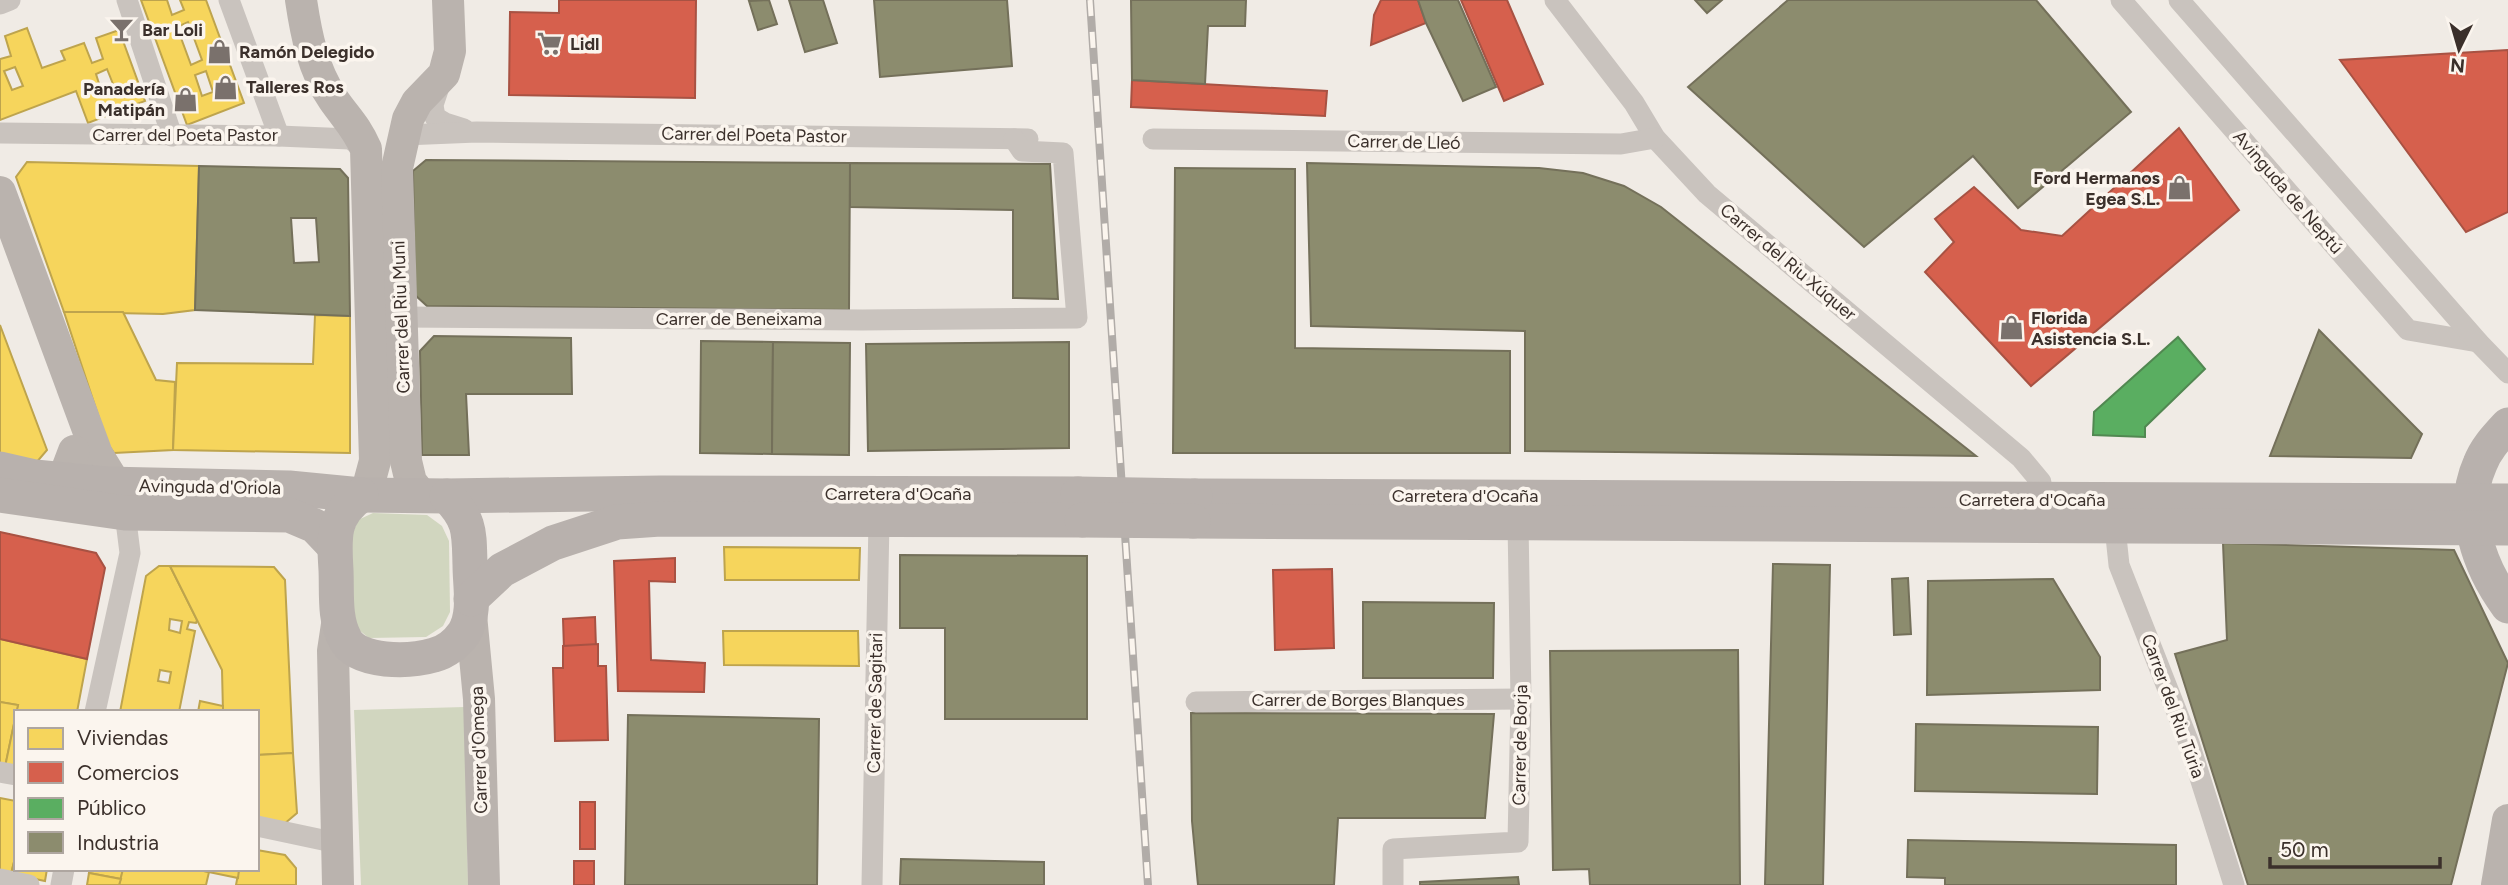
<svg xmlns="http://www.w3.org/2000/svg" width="2508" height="885" font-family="Figtree,sans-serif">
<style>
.green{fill:#d1d6bf}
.homes{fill:#f6d55c;stroke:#bea44d;stroke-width:2;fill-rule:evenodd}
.shops{fill:#d6604d;stroke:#a85243;stroke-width:2}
.public{fill:#5aae61;stroke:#518851;stroke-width:2}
.industry{fill:#8c8c6e;stroke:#74705a;stroke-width:2;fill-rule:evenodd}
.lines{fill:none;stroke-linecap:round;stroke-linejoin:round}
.street{stroke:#c9c3be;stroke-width:21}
.secondary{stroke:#bab3ae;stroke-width:32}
.primary{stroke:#b8b1ad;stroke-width:35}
.rail-casing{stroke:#b1aca8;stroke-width:8}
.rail{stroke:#fbf5ee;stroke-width:5;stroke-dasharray:16;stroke-linecap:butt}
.primary-bridge{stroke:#b8b1ad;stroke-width:35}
.labels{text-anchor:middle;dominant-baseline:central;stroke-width:7;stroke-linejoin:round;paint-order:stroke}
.poi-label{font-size:18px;font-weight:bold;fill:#3b302b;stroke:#fbf5ee;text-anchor:start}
.street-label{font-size:18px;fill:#3b302b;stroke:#fbf5ee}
</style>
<rect width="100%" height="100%" fill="#f0ebe5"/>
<g class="green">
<polygon points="373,513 427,515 442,526 449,541 450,612 443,626 426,637 369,638 359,630 354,619 347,548 358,520"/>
<polygon points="465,707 468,885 361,885 354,710"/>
</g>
<g class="homes">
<path d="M 141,0 L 167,0 L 172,15 L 184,10 L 180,0 L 206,0 L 244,103 L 187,125 ZM 188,22 L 202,60 L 191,65 L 177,27 ZM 206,71 L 213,92 L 202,96 L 195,75 Z"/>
<path d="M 27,28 L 42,68 L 65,60 L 61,51 L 84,43 L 92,63 L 103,59 L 96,38 L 119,30 L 145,101 L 88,123 L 76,91 L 0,120 L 0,59 L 11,56 L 5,36 ZM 15,67 L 23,86 L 12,90 L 4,71 ZM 107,69 L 115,89 L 102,93 L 96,74 Z"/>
<polygon points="27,162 199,166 195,310 163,314 64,312 16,177"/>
<polygon points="64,312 123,312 156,380 175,382 173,450 114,453 101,434 102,427"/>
<polygon points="315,315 350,316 350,453 173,450 177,363 313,364"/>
<polygon points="0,325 47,450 36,463 0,456"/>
<polygon points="724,547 860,548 859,580 725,580"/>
<path d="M 159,566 L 170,566 L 197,620 L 196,623 L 189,622 L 187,629 L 195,631 L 179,712 L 120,712 L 146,576 ZM 170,619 L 182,621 L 180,633 L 169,630 ZM 160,670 L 171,672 L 169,683 L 158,681 Z"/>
<polygon points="170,566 274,567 285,580 293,753 257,755 257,712 223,712 222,670"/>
<polygon points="723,631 858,631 859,666 724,665"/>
<polygon points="0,639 87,659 77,712 16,712 18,705 0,702"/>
<polygon points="200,701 223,706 223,712 198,712"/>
<polygon points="0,702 18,705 5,767 0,766"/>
<polygon points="16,714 16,769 5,767"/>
<polygon points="293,753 297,813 283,825 257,819 257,755"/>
<polygon points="0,798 16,801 16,854 11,874 0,872"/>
<polygon points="257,850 285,855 296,868 296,885 236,885 239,869 257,869"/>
<polygon points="16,854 16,869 47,869 45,881 11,874"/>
<polygon points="90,869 123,869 121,879 89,873"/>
<polygon points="123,869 194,869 209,872 206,885 119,885"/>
<polygon points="194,869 239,869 238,878"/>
<polygon points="89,873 121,879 119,885 87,885"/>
</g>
<g class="shops">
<polygon points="559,0 696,0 695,98 509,95 510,12 559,13"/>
<polygon points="1381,0 1418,0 1426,23 1371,45 1374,15"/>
<polygon points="1461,0 1507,0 1543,84 1504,101"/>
<polygon points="2508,50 2508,212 2466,232 2340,60"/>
<polygon points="1132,80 1327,91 1325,116 1131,107"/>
<polygon points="2179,128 2239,210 2031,386 1925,272 1954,242 1935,219 1974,187 2021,230 2062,236"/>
<polygon points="0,532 96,553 105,568 87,659 0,639"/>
<polygon points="675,558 675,582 649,581 651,660 705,663 704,692 618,691 614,561"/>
<polygon points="1332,569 1334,648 1275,650 1273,570"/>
<polygon points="595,617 596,648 564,649 563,619"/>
<polygon points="598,644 598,666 606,666 608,740 555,741 553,668 563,668 563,646"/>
<rect x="580" y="802" width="15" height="47"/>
<rect x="574" y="861" width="20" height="24"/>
</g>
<polygon class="public" points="2178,337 2205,369 2145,427 2145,437 2093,435 2094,412"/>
<g class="industry">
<polygon points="769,0 777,24 758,30 749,1"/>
<polygon points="789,0 823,0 837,43 805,52"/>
<polygon points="874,0 1007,0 1012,66 880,77"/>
<polygon points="1131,0 1246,0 1245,26 1208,26 1205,84 1132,80"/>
<polygon points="1418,0 1458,0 1496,87 1463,101 1426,23"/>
<polygon points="1695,0 1722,0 1707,13"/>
<polygon points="1788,0 2036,0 2131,112 2018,208 1973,156 1864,247 1688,87"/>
<polygon points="426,160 850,163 849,310 427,306 415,295 413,171"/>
<polygon points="850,163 1050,164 1058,299 1013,298 1013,210 850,207"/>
<polygon points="1307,163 1539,168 1583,173 1624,186 1661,207 1976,456 1525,451 1525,331 1311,326"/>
<path d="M 199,166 L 340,169 L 348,178 L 350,316 L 195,310 ZM 291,218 L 316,218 L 319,262 L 294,263 Z"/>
<polygon points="1175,168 1295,169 1295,348 1510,351 1510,453 1173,453"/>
<polygon points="2319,330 2422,434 2411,458 2270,456"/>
<polygon points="434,336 571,338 572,394 466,394 469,455 422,455 420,351"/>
<polygon points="701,341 773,342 772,454 700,453"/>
<polygon points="773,342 850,343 849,455 772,454"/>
<polygon points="1069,342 1069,448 868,451 866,344"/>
<polygon points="2223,543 2454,550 2508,663 2451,885 2248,885 2175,654 2227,640"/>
<polygon points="900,555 1087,556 1087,719 945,719 945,628 900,628"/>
<polygon points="1773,564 1830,565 1823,885 1765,885"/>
<polygon points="1908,578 1911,634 1894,635 1892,579"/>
<polygon points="2053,579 2100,657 2100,690 1927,695 1928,581"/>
<polygon points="1363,602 1494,603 1493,678 1363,678"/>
<polygon points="1738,650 1740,885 1590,885 1589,869 1553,870 1550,651"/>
<polygon points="1191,713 1494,714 1485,818 1338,818 1334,885 1198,885 1192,821"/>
<polygon points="628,715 819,719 817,885 625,885"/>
<polygon points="1916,724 2098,727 2097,794 1915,791"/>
<polygon points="1908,840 2176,845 2176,885 1945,885 1945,878 1907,877"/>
<polygon points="901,859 1044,862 1044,885 900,885"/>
<polygon points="1518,877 1519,885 1420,885 1420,882"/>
</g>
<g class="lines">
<g class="street">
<polyline points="127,0 172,136"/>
<polyline points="229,0 279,136"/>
<polyline points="1555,0 1634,103 1655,138 1707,194 2021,458 2041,482 2041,500"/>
<polyline points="2121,0 2408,330 2478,342"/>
<polyline points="2179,0 2478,342 2508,373"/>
<polyline points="0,4 10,0"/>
<polyline points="441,81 433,105 435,117 445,123 464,129"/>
<polyline points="0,133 279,136 350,139 366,149"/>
<polyline points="404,135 477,132 1028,139"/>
<polyline points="1153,139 1621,144 1655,138"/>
<polyline points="401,317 862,320 1077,318 1063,153 1022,151 1014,139"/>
<polyline points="2115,527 2119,565 2189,743 2234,885"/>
<polyline points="1196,702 1521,699"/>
<polyline points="95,712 130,553 125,513 119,503"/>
<polyline points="0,772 16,775"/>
<polyline points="257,826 337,843"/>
<polyline points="0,879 29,885"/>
<polyline points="61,885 64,869"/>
<polyline points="872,885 879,520"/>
<polyline points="1393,885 1393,849 1518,842 1521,699 1518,523 1511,516"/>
</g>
<g class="secondary">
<path d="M 301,0 C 306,34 313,70 333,99 C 346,118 356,126 366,149 L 375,461 L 368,487 L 361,495"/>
<polyline points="0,192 97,454 116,485"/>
<polyline points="63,480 74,451"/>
<polyline points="422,496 411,482 406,461 397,168 408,119 417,102 444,74 450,51 448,0"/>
<polyline points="471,615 479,699 484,885"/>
<polyline points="338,618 333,651 338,885"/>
<polyline points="2497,885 2508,820"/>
</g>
<g class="primary">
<path d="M 2508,425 C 2497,437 2486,448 2480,464 C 2459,511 2479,567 2508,606"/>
<polyline points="0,469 35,477 106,484 289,488 361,495 447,496 661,493 1078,494"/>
<polyline points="0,495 125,513 289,515 315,526 334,546"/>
<path d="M 361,495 C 332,515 334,538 336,570 C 337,593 334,619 345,639 C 358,664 410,662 434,655 C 446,652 457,643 464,633 C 476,613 470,587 470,565 C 469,532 471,521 447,496"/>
<polyline points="1195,496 2508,501"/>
<polyline points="1193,521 2508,528"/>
<polyline points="471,599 502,570 553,543 617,522 660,519 1082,520"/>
</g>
<defs>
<polyline id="rail" points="1090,0 1148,885"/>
</defs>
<use href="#rail" class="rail-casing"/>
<use href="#rail" class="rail"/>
<g class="primary-bridge">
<polyline points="1078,494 1195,496"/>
<polyline points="1082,520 1193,521"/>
</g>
</g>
<defs>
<symbol id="bar-bare" viewBox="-9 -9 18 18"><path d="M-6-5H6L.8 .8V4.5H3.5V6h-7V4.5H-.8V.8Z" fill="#7a716c" stroke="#fbf5ee" stroke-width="2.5" paint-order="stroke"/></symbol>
<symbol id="supermarket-bare" viewBox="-9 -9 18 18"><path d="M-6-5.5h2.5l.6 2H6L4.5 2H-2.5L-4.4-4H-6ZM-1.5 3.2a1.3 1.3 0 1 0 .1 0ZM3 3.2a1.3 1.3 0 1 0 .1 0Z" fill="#7a716c" stroke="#fbf5ee" stroke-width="2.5" paint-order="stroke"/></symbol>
<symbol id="shop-bare" viewBox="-9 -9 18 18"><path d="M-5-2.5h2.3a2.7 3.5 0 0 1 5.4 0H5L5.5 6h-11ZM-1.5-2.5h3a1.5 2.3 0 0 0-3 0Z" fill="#7a716c" stroke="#fbf5ee" stroke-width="2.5" paint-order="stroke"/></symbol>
</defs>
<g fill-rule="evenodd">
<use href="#bar-bare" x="104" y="12" width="35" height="35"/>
<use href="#supermarket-bare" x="532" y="26" width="35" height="35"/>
<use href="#shop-bare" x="202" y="34" width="35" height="35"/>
<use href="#shop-bare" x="208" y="70" width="35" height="35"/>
<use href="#shop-bare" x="168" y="82" width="35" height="35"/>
<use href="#shop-bare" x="2162" y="170" width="35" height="35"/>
<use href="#shop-bare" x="1994" y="310" width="35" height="35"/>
</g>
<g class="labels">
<g class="poi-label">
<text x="142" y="30">Bar Loli</text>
<text x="570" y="44">Lidl</text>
<text x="239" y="52">Ramón Delegido</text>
<text x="246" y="87">Talleres Ros</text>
<text x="165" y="89" text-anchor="end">Panadería<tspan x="165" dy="21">Matipán</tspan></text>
<text x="2160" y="178" text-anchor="end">Ford Hermanos<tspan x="2160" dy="21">Egea S.L.</tspan></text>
<text x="2031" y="318">Florida<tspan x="2031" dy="21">Asistencia S.L.</tspan></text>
</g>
<g class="street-label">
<text x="185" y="135">Carrer del Poeta Pastor</text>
<text transform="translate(754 135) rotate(1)">Carrer del Poeta Pastor</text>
<text transform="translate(1404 142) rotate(1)">Carrer de Lleó</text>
<text transform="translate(2288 192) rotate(49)">Avinguda de Neptú</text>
<text transform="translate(1788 262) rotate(40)">Carrer del Riu Xúquer</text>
<text transform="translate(401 317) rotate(-92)">Carrer del Riu Muni</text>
<text x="739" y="319">Carrer de Beneixama</text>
<text transform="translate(210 487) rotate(1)">Avinguda d'Oriola</text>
<text x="898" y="494">Carretera d'Ocaña</text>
<text x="1465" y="496">Carretera d'Ocaña</text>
<text x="2032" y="500">Carretera d'Ocaña</text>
<text x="1358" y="700">Carrer de Borges Blanques</text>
<text transform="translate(875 703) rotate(-89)">Carrer de Sagitari</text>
<text transform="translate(2173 706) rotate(70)">Carrer del Riu Túria</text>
<text transform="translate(1520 745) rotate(-89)">Carrer de Borja</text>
<text transform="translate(479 750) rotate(-92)">Carrer d'Omega</text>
</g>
</g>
<rect x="14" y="710" width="245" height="161" fill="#fbf5ee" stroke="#aea6a0" stroke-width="2"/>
<rect x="28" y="728" width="35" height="21" fill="#f6d55c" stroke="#aea6a0" stroke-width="2"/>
<text x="77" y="745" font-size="21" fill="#3b302b">Viviendas</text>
<rect x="28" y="762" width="35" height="21" fill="#d6604d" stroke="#aea6a0" stroke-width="2"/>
<text x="77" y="780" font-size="21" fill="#3b302b">Comercios</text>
<rect x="28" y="798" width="35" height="21" fill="#5aae61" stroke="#aea6a0" stroke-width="2"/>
<text x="77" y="815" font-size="21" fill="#3b302b">Público</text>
<rect x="28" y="832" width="35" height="21" fill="#8c8c6e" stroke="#aea6a0" stroke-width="2"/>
<text x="77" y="850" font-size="21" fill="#3b302b">Industria</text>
<g transform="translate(2459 49) rotate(185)" stroke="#fbf5ee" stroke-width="5" paint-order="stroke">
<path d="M0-5L12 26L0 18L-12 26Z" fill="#3b302b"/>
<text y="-10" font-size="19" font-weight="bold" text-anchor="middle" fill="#3b302b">N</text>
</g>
<path d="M2270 857v10h170v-10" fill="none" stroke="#3b302b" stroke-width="3.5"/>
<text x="2280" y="857" font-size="21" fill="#3b302b" stroke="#fbf5ee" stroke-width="5" paint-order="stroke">50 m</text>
</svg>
